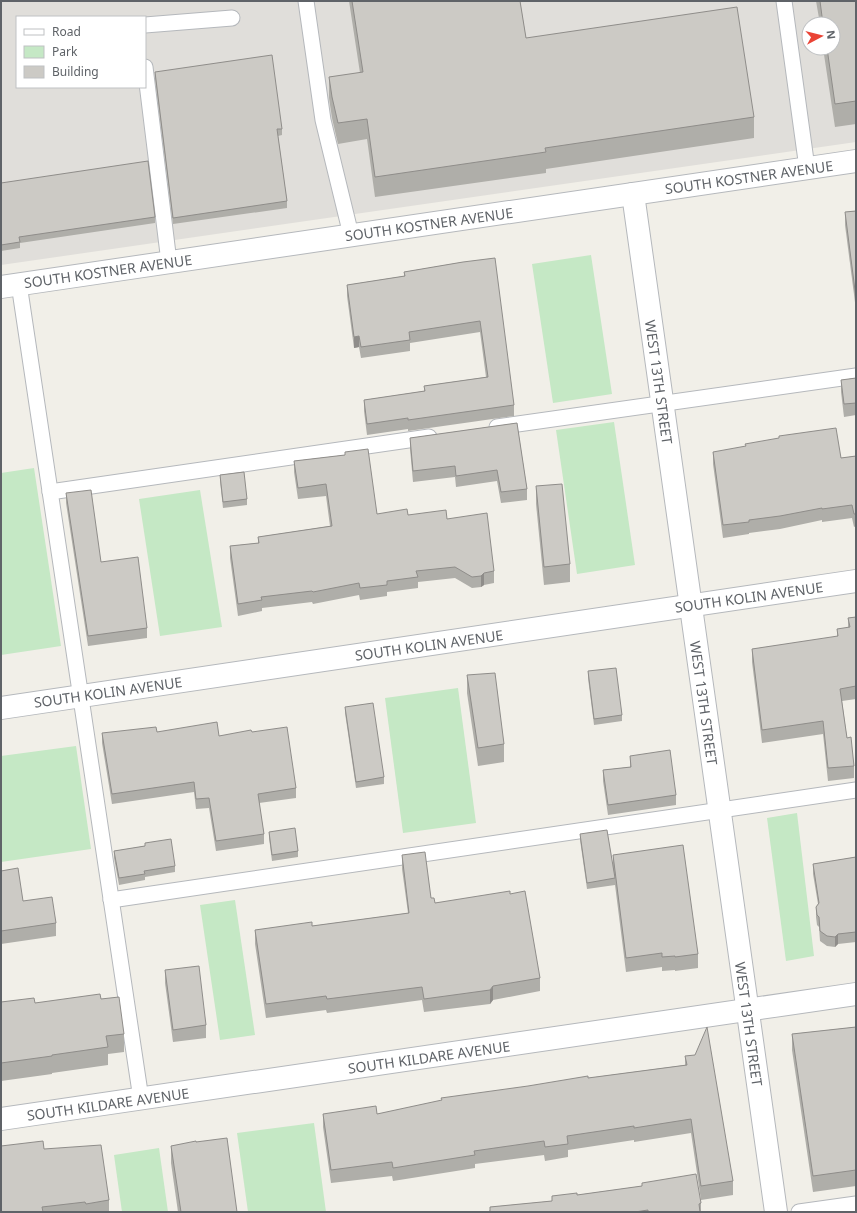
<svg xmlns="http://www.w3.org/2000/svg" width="857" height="1213" font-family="'Noto Sans',sans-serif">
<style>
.industrial{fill:#e0deda;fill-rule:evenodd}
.green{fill:#c5e8c5}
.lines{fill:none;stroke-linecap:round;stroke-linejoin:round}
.service-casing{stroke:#b5b8bc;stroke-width:17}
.minor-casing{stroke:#b5b8bc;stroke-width:24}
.tertiary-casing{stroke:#b5b8bc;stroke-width:24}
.service{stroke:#fff;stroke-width:15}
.minor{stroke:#fff;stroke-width:22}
.tertiary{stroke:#fff;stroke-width:22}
.wall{fill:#afaea9}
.shaded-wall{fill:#8f8d8a}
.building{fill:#cccac5;stroke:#8f8d8a}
.labels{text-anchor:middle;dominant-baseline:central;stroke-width:3.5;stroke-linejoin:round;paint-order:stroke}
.street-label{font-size:14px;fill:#5f6368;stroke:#fff}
</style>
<rect width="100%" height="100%" fill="#f1efe8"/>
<path class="industrial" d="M 1,1 L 856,1 L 856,142 L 1,265 ZM 17,17 L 145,17 L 145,87 L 17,87 ZM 809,24 L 833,24 L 833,48 L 809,48 Z"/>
<g class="green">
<polygon points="591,255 612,394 553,403 532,264"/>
<polygon points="614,422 635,565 577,574 556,430"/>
<polygon points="34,468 61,646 1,655 1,473"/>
<polygon points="200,490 222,627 160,636 139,499"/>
<polygon points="458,688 476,823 403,833 385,698"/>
<polygon points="76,746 91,849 1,862 1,756"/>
<polygon points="797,813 814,956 786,961 767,818"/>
<polygon points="235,900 255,1035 220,1040 200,905"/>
<polygon points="314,1123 326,1212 248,1212 237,1133"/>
<polygon points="159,1148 168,1212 122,1212 114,1155"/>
</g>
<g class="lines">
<defs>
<g id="service">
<polyline points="306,1 323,120 351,235"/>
<polyline points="784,1 807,168"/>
<polyline points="145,25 232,18"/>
<polyline points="145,67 169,262"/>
<polyline points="19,284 141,1099"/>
<polyline points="497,427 856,376"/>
<polyline points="50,492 429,437"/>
<polyline points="111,900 856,790"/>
<polyline points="799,1212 856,1204"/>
</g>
<g id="minor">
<polyline points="633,194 776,1212"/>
<polyline points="1,708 856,581"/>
<polyline points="1,1119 856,994"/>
</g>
<polyline id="tertiary" points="1,287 856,161"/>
</defs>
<use href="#service" class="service-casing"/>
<use href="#minor" class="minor-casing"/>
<use href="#tertiary" class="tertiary-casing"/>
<use href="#service" class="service"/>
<use href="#minor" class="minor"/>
<use href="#tertiary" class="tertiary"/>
</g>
<g class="wall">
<polygon points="349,1 520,1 526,38 754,117 754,138 546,169 546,173 375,197 367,139 338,144 332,118 329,98 329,77 360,73"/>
<polygon points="816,1 856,1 856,124 835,127 823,48 833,48 833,24 820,24"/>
<polygon points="155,72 282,129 282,135 278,136 287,201 287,208 173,224 155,78"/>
<polygon points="1,183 155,217 155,223 20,243 20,248 1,251"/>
<polygon points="856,211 856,310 845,225 845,212"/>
<polygon points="463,262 514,405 514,416 408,431 408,429 367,435 364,411 364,400 424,391 424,386 486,377 480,332 410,343 410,351 361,358 359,347 354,348 347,296 347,285 404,276 404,272"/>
<polygon points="856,378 856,415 844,417 841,392 841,380"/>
<polygon points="517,423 527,489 527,500 501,503 497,481 456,487 455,477 413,482 410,449 410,438"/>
<polygon points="345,452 377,514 408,515 447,519 494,571 494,583 484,585 481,587 472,588 455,578 418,582 418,588 387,592 387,596 360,600 359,595 313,604 312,602 262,608 262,611 238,616 230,558 230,546 258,543 258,537 330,526 326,496 298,499 294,472 294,461 345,455"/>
<polygon points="713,452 841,458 856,456 856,526 854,527 852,518 822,522 822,520 780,529 749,533 749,534 723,538 713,464"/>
<polygon points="220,475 247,499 247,505 223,508 220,481"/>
<polygon points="536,486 570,564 570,582 544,585 536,504"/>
<polygon points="66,493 101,562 147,628 147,638 88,646 66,503"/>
<polygon points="856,617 856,699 842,701 847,738 854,766 854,778 828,781 823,734 762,743 752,662 752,649 837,637 837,629 848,628 848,618"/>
<polygon points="588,671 622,715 622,721 594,725 588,678"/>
<polygon points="467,675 504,744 504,762 478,766 467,693"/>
<polygon points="345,707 384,777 384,784 356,788 345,713"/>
<polygon points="157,732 219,736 252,732 296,788 296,798 259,803 264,834 264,844 216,851 209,808 196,809 194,792 112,804 102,743 102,733"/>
<polygon points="630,756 676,795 676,805 608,815 603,781 603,770 630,767"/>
<polygon points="269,832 298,851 298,857 272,861 269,838"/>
<polygon points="580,834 613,866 613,855 698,954 698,968 675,971 675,970 662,971 662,967 626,972 615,885 587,889 580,840"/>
<polygon points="145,843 175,866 175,872 145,877 145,880 119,885 114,858 114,851 145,846"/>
<polygon points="402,855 431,898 435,903 510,894 540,978 540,991 493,1000 490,1004 424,1012 422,1000 327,1013 326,1010 266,1018 255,944 255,930 312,926 408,913 402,869"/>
<polygon points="856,857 856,942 838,944 835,947 827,946 820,941 819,927 817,925 816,917 816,907 818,904 813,874 813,864"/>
<polygon points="1,871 23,901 56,923 56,936 1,944"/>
<polygon points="165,970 206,1025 206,1038 173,1042 165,983"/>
<polygon points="101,999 124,1034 124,1052 108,1054 108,1065 52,1073 52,1074 1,1081 1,1002 35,1003"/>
<polygon points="856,1027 856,1186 813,1192 792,1050 792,1034"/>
<polygon points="685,1056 733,1181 733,1195 701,1200 691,1133 634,1142 634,1140 568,1150 568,1157 545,1161 544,1155 475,1164 475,1168 393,1181 392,1176 331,1183 323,1127 323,1114 377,1114 588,1078 685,1065"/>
<polygon points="196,1142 237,1212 178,1212 171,1163 171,1146"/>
<polygon points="44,1149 109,1200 109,1212 1,1212"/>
<polygon points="642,1183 701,1203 701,1212 487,1212 490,1211 490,1207 552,1201 552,1196 577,1195 642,1186"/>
</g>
<g class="shaded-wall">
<polygon points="359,336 359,347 354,348 354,337"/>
<polygon points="484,573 484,585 481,587 481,576"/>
<polygon points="838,934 838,944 835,947 835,937"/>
<polygon points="493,986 493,1000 490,1004 490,990"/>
</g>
<g class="building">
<polygon points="352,1 520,1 526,38 737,7 754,117 545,148 546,152 375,177 367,119 338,123 332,97 329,77 363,72"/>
<polygon points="820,1 856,1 856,101 835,104 827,48 833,48 833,24 823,24"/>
<polygon points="272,55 282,129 277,129 287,201 173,218 155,72"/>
<polygon points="148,161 155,217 19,237 20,242 1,245 1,183"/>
<polygon points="856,211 856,298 845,212"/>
<polygon points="495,258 514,405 408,420 408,418 367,424 364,400 425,391 424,386 488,377 480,321 409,332 410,340 361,347 359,336 354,337 347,285 405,276 404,272 463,262"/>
<polygon points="856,378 856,403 844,404 841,380"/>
<polygon points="517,423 527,489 501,492 497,470 456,476 455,466 413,471 410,438"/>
<polygon points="836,428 841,458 856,456 856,514 854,514 852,505 822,509 822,508 780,516 749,520 749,522 723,525 713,452 746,446 745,444 779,438 779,436"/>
<polygon points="368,449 377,514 407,509 408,515 446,510 447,519 487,513 494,571 484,573 481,576 472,577 455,567 416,571 418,577 387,581 387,585 360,588 359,583 313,592 312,591 261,597 262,600 238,604 230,546 259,543 258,537 332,526 326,484 298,488 294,461 345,455 345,452"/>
<polygon points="244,472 247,499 223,502 220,475"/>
<polygon points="562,484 570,564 544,567 536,486"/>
<polygon points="91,490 101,562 138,557 147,628 88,636 66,493"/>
<polygon points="856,617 856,686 840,689 847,738 851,737 854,766 828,768 823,721 762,730 752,649 838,636 837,629 850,627 848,618"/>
<polygon points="616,668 622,715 594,719 588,671"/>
<polygon points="495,673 504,744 478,748 467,675"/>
<polygon points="373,703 384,777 356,782 345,707"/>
<polygon points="217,722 219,736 251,730 252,732 287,727 296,788 258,794 264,834 216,841 209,798 196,799 194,782 112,794 102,733 156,727 157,732"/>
<polygon points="670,750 676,795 608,805 603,770 631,767 630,756"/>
<polygon points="295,828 298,851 272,855 269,832"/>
<polygon points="607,830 615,878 587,883 580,834"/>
<polygon points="171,839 175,866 144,871 145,874 119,878 114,851 145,846 145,843"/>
<polygon points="683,845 698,954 675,957 675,956 662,957 662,953 626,958 613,855"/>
<polygon points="425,852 431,898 434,898 435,903 510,891 510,894 525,891 540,978 493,986 490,990 424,999 422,987 327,999 326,996 266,1004 255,930 312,922 312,926 409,913 402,855"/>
<polygon points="856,857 856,932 838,934 835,937 827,936 820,931 819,917 817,915 816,907 819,903 813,864"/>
<polygon points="18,868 23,901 52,897 56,923 1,931 1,871"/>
<polygon points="199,966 206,1025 173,1030 165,970"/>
<polygon points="100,994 101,999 119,997 124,1034 106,1036 108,1047 52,1055 52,1056 1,1063 1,1002 34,998 35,1003"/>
<polygon points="707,1027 733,1181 701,1186 691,1119 634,1128 634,1126 567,1136 568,1144 545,1147 544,1141 474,1151 475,1155 393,1168 392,1162 331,1170 323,1114 376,1106 377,1114 442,1100 441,1098 528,1086 588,1076 588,1078 687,1065 685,1056 695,1055"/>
<polygon points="856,1027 856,1170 813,1176 792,1034"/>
<polygon points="227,1138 237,1212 181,1212 171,1146 196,1141 196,1142"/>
<polygon points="43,1141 44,1149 101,1145 109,1200 86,1204 85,1202 42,1207 43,1212 1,1212 1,1146"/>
<polygon points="696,1174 701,1203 699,1204 700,1212 648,1212 648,1210 635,1212 487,1212 490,1211 490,1207 552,1201 552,1196 577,1193 577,1195 642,1186 642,1183"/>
</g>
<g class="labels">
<g class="street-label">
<text transform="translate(749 177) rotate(-8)">SOUTH KOSTNER AVENUE</text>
<text transform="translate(429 224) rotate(-8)">SOUTH KOSTNER AVENUE</text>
<text transform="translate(108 271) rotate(-8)">SOUTH KOSTNER AVENUE</text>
<text transform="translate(659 382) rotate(82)">WEST 13TH STREET</text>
<text transform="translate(749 597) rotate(-8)">SOUTH KOLIN AVENUE</text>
<text transform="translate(429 645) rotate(-8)">SOUTH KOLIN AVENUE</text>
<text transform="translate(108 692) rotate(-8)">SOUTH KOLIN AVENUE</text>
<text transform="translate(704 703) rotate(82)">WEST 13TH STREET</text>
<text transform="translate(749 1024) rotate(82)">WEST 13TH STREET</text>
<text transform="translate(429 1057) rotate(-8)">SOUTH KILDARE AVENUE</text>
<text transform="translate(108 1104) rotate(-8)">SOUTH KILDARE AVENUE</text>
</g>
</g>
<rect width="857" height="1213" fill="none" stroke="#5f6368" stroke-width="4"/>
<rect x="16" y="16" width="130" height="72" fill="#ffffff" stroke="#bfc1c3"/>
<rect x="24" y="29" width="20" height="6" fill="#ffffff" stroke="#bfc1c3"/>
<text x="52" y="36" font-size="12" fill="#5f6368">Road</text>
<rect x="24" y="46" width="20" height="12" fill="#c5e8c5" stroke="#bfc1c3"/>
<text x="52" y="56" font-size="12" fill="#5f6368">Park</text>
<rect x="24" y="66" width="20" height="12" fill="#cccac5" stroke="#bfc1c3"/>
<text x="52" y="76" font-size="12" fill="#5f6368">Building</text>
<g transform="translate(821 36) rotate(83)"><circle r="19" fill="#ffffff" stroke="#bfc1c3"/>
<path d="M0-3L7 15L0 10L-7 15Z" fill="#ea4335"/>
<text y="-6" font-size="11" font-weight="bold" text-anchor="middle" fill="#5f6368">N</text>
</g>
</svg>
